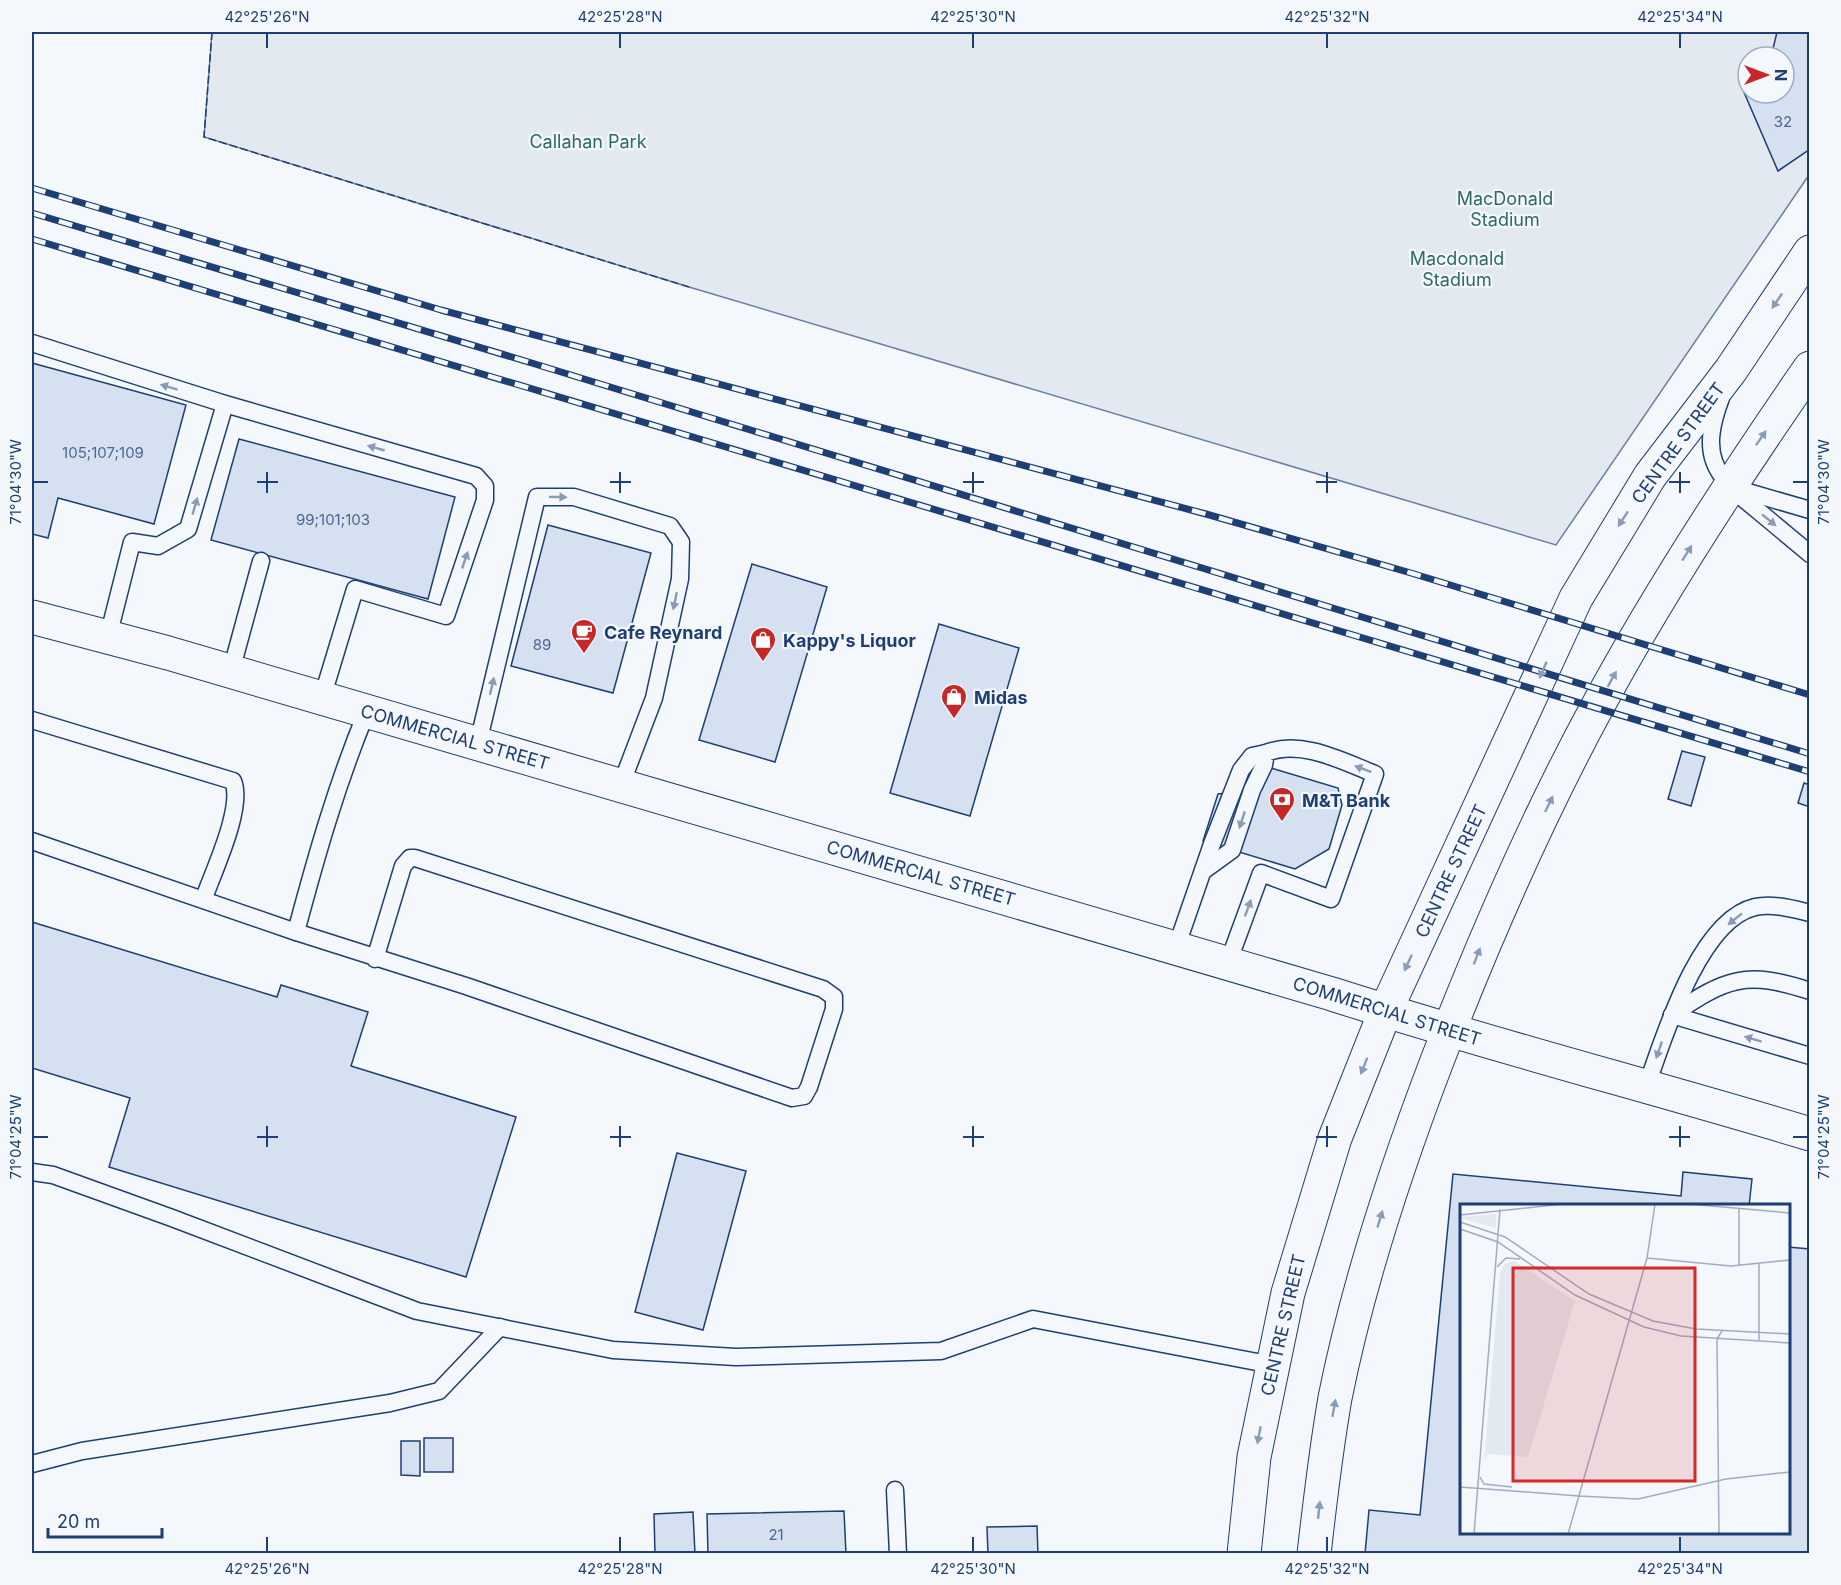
<svg xmlns="http://www.w3.org/2000/svg" width="1841" height="1585" font-family="Inter,sans-serif">
<style>
.green{fill:#e3e9f0;stroke:#687fa3;stroke-width:1.5;fill-rule:evenodd}
.building{fill:#d5e0f0;stroke:#1d3f73;stroke-width:1.5}
.lines{fill:none;stroke-linecap:round;stroke-linejoin:round}
.lane-casing{stroke:#1d3f73;stroke-width:19}
.secondary-casing{stroke:#1d3f73;stroke-width:35}
.primary-casing{stroke:#1d3f73;stroke-width:35}
.lane{stroke:#f4f7fb;stroke-width:16}
.secondary{stroke:#f4f7fb;stroke-width:33}
.primary{stroke:#f4f7fb;stroke-width:33}
.rail-casing{stroke:#1d3f73;stroke-width:7}
.rail{stroke:#f4f7fb;stroke-width:4.5;stroke-dasharray:14;stroke-linecap:butt}
.fence{stroke:#1d3f73;stroke-width:1.5;stroke-dasharray:8 3;stroke-linecap:butt}
.oneway{fill:#889bb7}
.ticks{fill:none;stroke:#1d3f73;stroke-width:2}
.labels{text-anchor:middle;dominant-baseline:central;stroke-width:4.5;stroke-linejoin:round;paint-order:stroke}
.number-label{font-size:15px;fill:#4b6792}
.park-label{font-size:18px;fill:#2c6c60;stroke:#f4f7fb}
.street-label{font-size:18px;fill:#1d3f73;stroke:#f4f7fb}
.poi-label{font-size:18px;font-weight:bold;fill:#1d3f73;stroke:#f4f7fb;text-anchor:start}
.inset-road{fill:none;stroke:#9eadc5;stroke-width:1.5}
.view{fill:#d62828;fill-opacity:0.15;stroke:#d62828;stroke-width:3}
.inset-edge{fill:none;stroke:#1d3f73;stroke-width:3}
.neatline{fill:none;stroke:#1d3f73;stroke-width:2}
.ticks-label{font-size:15px;text-anchor:middle;fill:#1d3f73}
</style>
<rect width="100%" height="100%" fill="#f4f7fb"/>
<path class="green" d="M 212,32 L 1809,32 L 1809,175 L 1556,545 L 689,287 L 204,137 ZM 1748,57 L 1784,57 L 1784,93 L 1748,93 Z"/>
<g class="building">
<polygon points="1777,32 1810,32 1810,149 1778,171 1740,83 1748,78 1748,93 1784,93 1784,57 1771,57"/>
<polygon points="32,363 186,405 154,524 58,498 48,538 32,534"/>
<polygon points="239,439 455,497 428,599 211,540"/>
<polygon points="548,525 651,553 613,693 511,666"/>
<polygon points="752,564 827,587 775,762 699,740"/>
<polygon points="939,624 1019,648 970,816 890,793"/>
<polygon points="1682,751 1705,757 1691,806 1668,799"/>
<polygon points="1271,768 1338,788 1342,805 1329,849 1295,869 1203,841 1218,794 1262,789"/>
<polygon points="1804,783 1810,785 1810,807 1798,803"/>
<polygon points="32,922 277,997 281,985 368,1012 351,1066 516,1117 466,1277 109,1167 130,1098 32,1068"/>
<polygon points="677,1153 746,1171 703,1330 635,1312"/>
<polygon points="1683,1172 1752,1179 1749,1206 1462,1206 1462,1532 1788,1532 1788,1247 1810,1249 1810,1554 1365,1554 1369,1510 1420,1515 1453,1174 1681,1196"/>
<rect x="424" y="1438" width="29" height="34"/>
<polygon points="401,1441 420,1441 420,1476 401,1475"/>
<polygon points="844,1511 846,1554 708,1554 707,1514"/>
<polygon points="693,1512 695,1554 655,1554 654,1514"/>
<polygon points="1037,1526 1038,1554 988,1554 987,1527"/>
</g>
<g class="lines">
<defs>
<g id="lane">
<polyline points="32,343 225,404 476,476 485,486 485,500 446,616 355,589 322,698"/>
<path d="M 1721,398 C 1700,454 1712,474 1756,509 C 1774,524 1792,539 1810,554"/>
<polyline points="1734,488 1810,510"/>
<polyline points="108,637 132,542 158,546 188,529 225,404"/>
<polyline points="231,671 261,561"/>
<path d="M 32,720 L 233,781 C 244,807 214,870 204,898"/>
<polyline points="478,743 537,497 574,497 670,526 681,542 680,579 654,698 621,785"/>
<path d="M 32,841 L 296,932 C 316,857 337,783 367,711"/>
<path d="M 1203,871 L 1232,850 L 1252,790 L 1264,765 L 1266,753 C 1301,739 1342,761 1375,774 L 1331,899 L 1261,873 L 1228,963"/>
<polyline points="296,932 466,986 792,1098 804,1096 809,1087 834,1009 834,997 823,989 415,858 410,858 403,866 375,959"/>
<polyline points="1176,948 1212,844 1241,770 1252,756 1266,753"/>
<path d="M 1672,1015 C 1726,978 1746,970 1810,991"/>
<polyline points="1672,1015 1810,1056"/>
<path d="M 1647,1085 C 1664,1037 1699,920 1755,907 C 1773,903 1793,909 1810,913"/>
<polyline points="32,1172 53,1175 172,1218 417,1311 613,1350 736,1357 941,1351 1033,1319 1272,1365"/>
<polyline points="32,1464 82,1451 390,1403 439,1391 500,1327"/>
<polyline points="895,1490 898,1554"/>
</g>
<path id="secondary" d="M 32,617 L 168,653 L 1332,994 C 1490,1045 1651,1086 1810,1134"/>
<g id="primary">
<polyline points="1244,1554 1254,1457 1288,1293 1335,1138 1385,1012 1576,598 1650,476 1731,370 1810,252"/>
<path d="M 1314,1554 C 1320,1501 1326,1450 1335,1398 C 1358,1283 1395,1171 1437,1061 C 1483,942 1534,824 1595,711 C 1659,592 1733,479 1810,368"/>
</g>
</defs>
<use href="#lane" class="lane-casing"/>
<use href="#secondary" class="secondary-casing"/>
<use href="#primary" class="primary-casing"/>
<use href="#lane" class="lane"/>
<use href="#secondary" class="secondary"/>
<use href="#primary" class="primary"/>
<defs>
<g id="rail">
<polyline points="32,188 441,310 1206,514 1411,573 1810,695"/>
<polyline points="32,213 535,364 1810,754"/>
<polyline points="32,239 1810,772"/>
</g>
</defs>
<use href="#rail" class="rail-casing"/>
<use href="#rail" class="rail"/>
<polyline class="fence" points="212,32 204,137 689,287"/>
</g>
<defs><path id="oneway-solid" d="M-6-.8H1V-3.2L6.5 0L1 3.2V.8H-6Z" transform="scale(1.5)"/></defs>
<g class="oneway">
<use href="#oneway-solid" transform="translate(1777 301) rotate(124)"/>
<use href="#oneway-solid" transform="translate(169 387) rotate(-163)"/>
<use href="#oneway-solid" transform="translate(1761 438) rotate(-55)"/>
<use href="#oneway-solid" transform="translate(376 448) rotate(-164)"/>
<use href="#oneway-solid" transform="translate(558 497) rotate(1)"/>
<use href="#oneway-solid" transform="translate(195 506) rotate(-74)"/>
<use href="#oneway-solid" transform="translate(1623 519) rotate(123)"/>
<use href="#oneway-solid" transform="translate(1769 520) rotate(39)"/>
<use href="#oneway-solid" transform="translate(1687 553) rotate(-58)"/>
<use href="#oneway-solid" transform="translate(465 560) rotate(-71)"/>
<use href="#oneway-solid" transform="translate(675 601) rotate(102)"/>
<use href="#oneway-solid" transform="translate(1543 670) rotate(114)"/>
<use href="#oneway-solid" transform="translate(1612 679) rotate(-61)"/>
<use href="#oneway-solid" transform="translate(492 686) rotate(-77)"/>
<use href="#oneway-solid" transform="translate(1363 769) rotate(-159)"/>
<use href="#oneway-solid" transform="translate(1549 804) rotate(-64)"/>
<use href="#oneway-solid" transform="translate(1242 820) rotate(108)"/>
<use href="#oneway-solid" transform="translate(1248 908) rotate(-70)"/>
<use href="#oneway-solid" transform="translate(1735 919) rotate(141)"/>
<use href="#oneway-solid" transform="translate(1477 956) rotate(-69)"/>
<use href="#oneway-solid" transform="translate(1408 963) rotate(115)"/>
<use href="#oneway-solid" transform="translate(1753 1039) rotate(-163)"/>
<use href="#oneway-solid" transform="translate(1659 1050) rotate(109)"/>
<use href="#oneway-solid" transform="translate(1364 1066) rotate(112)"/>
<use href="#oneway-solid" transform="translate(1380 1219) rotate(-73)"/>
<use href="#oneway-solid" transform="translate(1334 1408) rotate(-80)"/>
<use href="#oneway-solid" transform="translate(1259 1435) rotate(101)"/>
<use href="#oneway-solid" transform="translate(1319 1510) rotate(-84)"/>
</g>
<path class="ticks" d="M 267,33 L 267,48M 620,33 L 620,48M 973,33 L 973,48M 1327,33 L 1327,48M 1680,33 L 1680,48M 267,472 L 267,493M 620,472 L 620,493M 973,472 L 973,493M 1327,472 L 1327,493M 1680,472 L 1680,493M 33,482 L 48,482M 257,482 L 278,482M 610,482 L 631,482M 963,482 L 984,482M 1316,482 L 1337,482M 1669,482 L 1690,482M 1793,482 L 1808,482M 267,1126 L 267,1147M 620,1126 L 620,1147M 973,1126 L 973,1147M 1327,1126 L 1327,1147M 1680,1126 L 1680,1147M 33,1137 L 48,1137M 257,1137 L 278,1137M 610,1137 L 631,1137M 963,1137 L 984,1137M 1316,1137 L 1337,1137M 1669,1137 L 1690,1137M 1793,1137 L 1808,1137M 267,1537 L 267,1552M 620,1537 L 620,1552M 973,1537 L 973,1552M 1327,1537 L 1327,1552M 1680,1537 L 1680,1552"/>
<defs>
<symbol id="cafe-pin" viewBox="-11 -11 22 30"><path d="M0 17L-7.5 6A9.5 9.5 0 1 1 7.5 6Z" fill="#c62828" stroke="#f4f7fb"/><path d="M-5.5-4.5H6V0H3Q3 3.5 0 3.5H-2.5Q-5.5 3.5-5.5 0ZM3-3.2v2h1.7v-2ZM-6 4.5H4V6H-6Z" fill="#fff"/></symbol>
<symbol id="shop-pin" viewBox="-11 -11 22 30"><path d="M0 17L-7.5 6A9.5 9.5 0 1 1 7.5 6Z" fill="#c62828" stroke="#f4f7fb"/><path d="M-5-2.5h2.3a2.7 3.5 0 0 1 5.4 0H5L5.5 6h-11ZM-1.5-2.5h3a1.5 2.3 0 0 0-3 0Z" fill="#fff"/></symbol>
<symbol id="bank-pin" viewBox="-11 -11 22 30"><path d="M0 17L-7.5 6A9.5 9.5 0 1 1 7.5 6Z" fill="#c62828" stroke="#f4f7fb"/><path d="M-6-4H6V4H-6ZM0-2.3a2.3 2.3 0 1 0 0 4.6a2.3 2.3 0 1 0 0-4.6Z" fill="#fff"/></symbol>
</defs>
<g fill-rule="evenodd">
<use href="#cafe-pin" x="569" y="617" width="30" height="40"/>
<use href="#shop-pin" x="748" y="625" width="30" height="40"/>
<use href="#shop-pin" x="939" y="682" width="30" height="40"/>
<use href="#bank-pin" x="1267" y="785" width="30" height="40"/>
</g>
<g class="labels">
<g class="number-label">
<text x="1783" y="121">32</text>
<text x="103" y="452">105;107;109</text>
<text x="333" y="519">99;101;103</text>
<text x="542" y="644">89</text>
<text x="776" y="1534">21</text>
</g>
<g class="park-label">
<text x="588" y="141">Callahan Park</text>
<text x="1505" y="198">MacDonald<tspan x="1505" dy="21">Stadium</tspan></text>
<text x="1457" y="258">Macdonald<tspan x="1457" dy="21">Stadium</tspan></text>
</g>
<g class="street-label">
<text transform="translate(1678 443) rotate(-54)">CENTRE STREET</text>
<text transform="translate(455 737) rotate(16)">COMMERCIAL STREET</text>
<text transform="translate(1451 871) rotate(-65)">CENTRE STREET</text>
<text transform="translate(921 873) rotate(16)">COMMERCIAL STREET</text>
<text transform="translate(1387 1011) rotate(17)">COMMERCIAL STREET</text>
<text transform="translate(1283 1325) rotate(-77)">CENTRE STREET</text>
</g>
<g class="poi-label">
<text x="604" y="632">Cafe Reynard</text>
<text x="783" y="640">Kappy's Liquor</text>
<text x="974" y="697">Midas</text>
<text x="1302" y="800">M&amp;T Bank</text>
</g>
</g>
<g transform="translate(1460 1204)">
<rect width="330" height="330" fill="#f4f7fb"/>
<path d="M 36,10 L 36,24 L 0,14 L 0,13 ZM 54,57 L 115,97 L 68,253 L 28,250 L 24,258 L 40,70 L 44,60 Z" fill="#e3e9f0"/>
<path class="inset-road" d="M 229,0 L 330,9M 279,5 L 279,61M 0,11 L 103,0M 0,18 L 45,33 L 129,90 L 193,117 L 236,125 L 330,130M 0,25 L 38,38 L 115,91 L 184,123 L 221,132 L 330,139M 187,54 L 271,62 L 330,56M 299,59 L 299,136M 37,63 L 46,54 L 60,55M 20,273 L 24,280 L 52,283M 0,283 L 119,292M 119,292 L 178,295 L 266,275 L 330,268M 14,330 L 40,5M 108,330 L 187,54 L 195,0M 259,330 L 257,135 L 262,127"/>
<path class="view" d="M 53,64 L 235,64 L 235,277 L 53,277 Z"/>
<rect width="330" height="330" class="inset-edge"/>
</g>
<rect width="1841" height="1585" fill="none" stroke="#f4f7fb" stroke-width="66"/>
<g transform="translate(1766 75) rotate(90)"><circle r="28" fill="#f4f7fb" stroke="#9eadc5" stroke-width="1.5"/>
<path d="M0-4.5L10 22L0 15L-10 22Z" fill="#c62828"/>
<text y="-9" font-size="16" font-weight="bold" text-anchor="middle" fill="#1d3f73">N</text>
</g>
<path d="M48 1528v9h114v-9" fill="none" stroke="#1d3f73" stroke-width="3"/>
<text x="57" y="1528" font-size="18" fill="#1d3f73" stroke="#f4f7fb" stroke-width="4.5" paint-order="stroke">20 m</text>
<rect x="33" y="33" width="1775" height="1519" class="neatline"/>
<g class="ticks-label">
<text x="267" y="22">42°25'26"N</text>
<text x="620" y="22">42°25'28"N</text>
<text x="973" y="22">42°25'30"N</text>
<text x="1327" y="22">42°25'32"N</text>
<text x="1680" y="22">42°25'34"N</text>
<text transform="translate(1824 482) rotate(-90)" y="5">71°04'30"W</text>
<text transform="translate(16 482) rotate(-90)" y="5">71°04'30"W</text>
<text transform="translate(16 1137) rotate(-90)" y="5">71°04'25"W</text>
<text transform="translate(1824 1137) rotate(-90)" y="5">71°04'25"W</text>
<text x="267" y="1574">42°25'26"N</text>
<text x="620" y="1574">42°25'28"N</text>
<text x="973" y="1574">42°25'30"N</text>
<text x="1327" y="1574">42°25'32"N</text>
<text x="1680" y="1574">42°25'34"N</text>
</g>
</svg>
